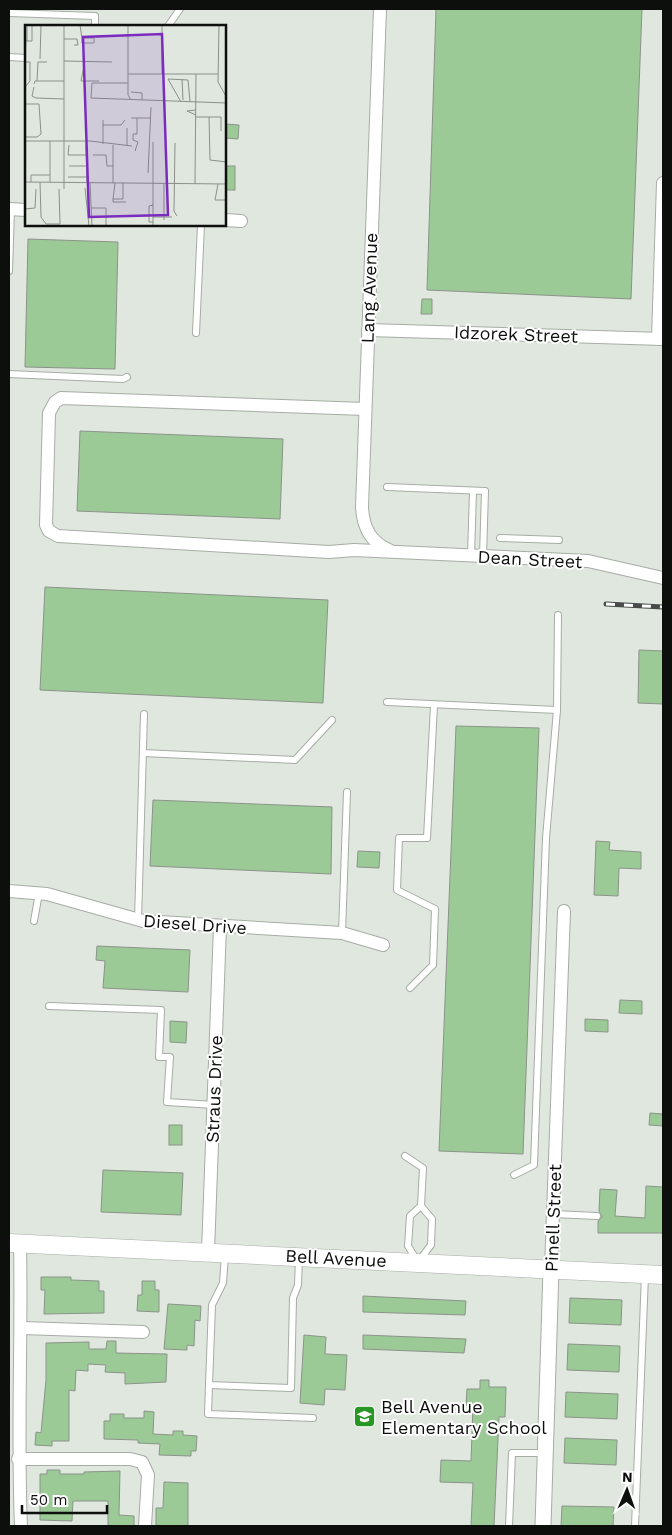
<svg xmlns="http://www.w3.org/2000/svg" width="672" height="1535" font-family="'Work Sans',sans-serif">
<style>
.building{fill:#9bca96;stroke:#8c938b}
.lines{fill:none;stroke-linecap:round;stroke-linejoin:round}
.service-casing{stroke:#a6ada5;stroke-width:8}
.minor-casing{stroke:#a6ada5;stroke-width:14}
.tertiary-casing{stroke:#a6ada5;stroke-width:17}
.secondary-casing{stroke:#a6ada5;stroke-width:19}
.service{stroke:#fff;stroke-width:6}
.minor{stroke:#fff;stroke-width:12}
.tertiary{stroke:#fff;stroke-width:15}
.secondary{stroke:#fff;stroke-width:18}
.rail-casing{stroke:#484c48;stroke-width:5}
.rail{stroke:#fff;stroke-width:3;stroke-dasharray:9;stroke-linecap:butt}
.labels{text-anchor:middle;dominant-baseline:central;stroke-width:4;stroke-linejoin:round;paint-order:stroke}
.street-label{font-size:18px;fill:#0d0f0d;stroke:#fff}
.poi-label{font-size:18px;fill:#0d0f0d;stroke:#fff;text-anchor:start}
.inset-road{fill:none;stroke:#8b918a;stroke-width:1}
.view{fill:#7b2cbf;fill-opacity:0.15;stroke:#7b2cbf;stroke-width:2.5}
.inset-edge{fill:none;stroke:#0d0f0d;stroke-width:2.5}
</style>
<rect width="100%" height="100%" fill="#dfe7de"/>
<g class="building">
<polygon points="436,9 642,9 631,299 427,290"/>
<polygon points="225,124 239,125 238,139 225,138"/>
<rect x="225" y="166" width="10" height="24"/>
<polygon points="28,239 118,242 115,369 25,367"/>
<polygon points="422,299 432,299 432,314 421,314"/>
<polygon points="80,431 283,439 280,519 77,511"/>
<polygon points="45,587 328,600 323,703 40,690"/>
<polygon points="639,650 663,651 663,704 638,703"/>
<polygon points="456,726 539,728 523,1154 439,1151"/>
<polygon points="153,800 332,807 331,874 150,866"/>
<polygon points="596,841 610,842 609,850 641,852 641,869 619,868 618,896 594,895"/>
<polygon points="358,851 380,852 379,868 357,867"/>
<polygon points="97,946 190,950 188,992 103,988 105,961 96,960"/>
<polygon points="620,1000 642,1001 642,1014 619,1013"/>
<polygon points="585,1019 608,1020 608,1032 585,1031"/>
<polygon points="170,1021 187,1022 186,1043 170,1042"/>
<polygon points="650,1113 663,1114 663,1126 649,1125"/>
<rect x="169" y="1125" width="13" height="20"/>
<polygon points="103,1170 183,1173 181,1215 101,1212"/>
<polygon points="646,1186 663,1187 663,1233 598,1233 598,1221 602,1217 599,1211 600,1189 617,1190 615,1216 645,1218"/>
<polygon points="41,1277 71,1277 71,1280 99,1281 99,1291 104,1291 104,1313 44,1314 45,1290 41,1290"/>
<polygon points="142,1281 155,1281 155,1290 159,1290 159,1312 137,1311 138,1295 142,1295"/>
<polygon points="363,1296 466,1301 465,1315 363,1312"/>
<polygon points="570,1298 622,1300 621,1325 569,1323"/>
<polygon points="168,1304 201,1306 200,1321 195,1320 194,1346 187,1345 187,1350 164,1349"/>
<polygon points="304,1335 326,1337 325,1354 347,1355 345,1390 325,1389 324,1405 300,1403"/>
<polygon points="363,1335 466,1339 464,1353 363,1349"/>
<polygon points="107,1341 116,1341 116,1353 167,1354 166,1382 125,1384 125,1373 105,1372 106,1365 88,1364 88,1371 76,1370 75,1391 69,1390 69,1441 52,1441 52,1446 35,1445 36,1432 41,1433 46,1380 46,1343 89,1342 89,1349 106,1349"/>
<polygon points="568,1344 620,1346 619,1372 567,1370"/>
<polygon points="480,1380 489,1380 489,1387 506,1387 505,1417 499,1417 494,1526 471,1526 473,1483 440,1482 441,1460 471,1461 473,1405 466,1405 467,1389 480,1389"/>
<polygon points="566,1392 618,1394 617,1419 565,1417"/>
<polygon points="144,1411 154,1412 153,1434 173,1435 173,1431 183,1431 183,1435 197,1436 196,1451 191,1451 191,1456 159,1455 160,1444 138,1443 138,1440 104,1439 104,1421 110,1421 110,1414 124,1414 124,1418 144,1418"/>
<polygon points="565,1438 617,1440 616,1465 564,1463"/>
<polygon points="47,1470 60,1470 60,1474 84,1474 84,1472 120,1471 119,1515 134,1516 134,1526 108,1526 108,1501 73,1501 72,1521 40,1520 40,1474 47,1474"/>
<polygon points="164,1482 188,1483 188,1526 156,1526 156,1508 163,1508"/>
<polygon points="562,1506 614,1507 613,1526 561,1526"/>
</g>
<g class="lines">
<defs>
<g id="service">
<polyline points="9,13 95,16 95,26"/>
<polyline points="168,26 180,9"/>
<polyline points="9,57 26,58"/>
<polyline points="9,271 11,209"/>
<polyline points="196,333 201,225"/>
<polyline points="9,374 123,379 127,377"/>
<polyline points="387,487 485,491 483,556"/>
<polyline points="500,538 559,540"/>
<polyline points="471,556 473,491"/>
<polyline points="387,702 557,710"/>
<polyline points="143,753 295,760 332,720"/>
<polyline points="138,920 144,714"/>
<polyline points="34,921 39,893"/>
<polyline points="342,933 347,792"/>
<polyline points="410,988 433,965 435,909 397,890 399,838 427,838 434,706"/>
<polyline points="49,1006 161,1010 159,1057 170,1057 167,1102 214,1105"/>
<polyline points="405,1156 423,1168 421,1206 432,1219 431,1245 418,1262 408,1246 410,1216 421,1206"/>
<polyline points="514,1175 534,1165 546,838 557,710 558,615"/>
<polyline points="553,1214 597,1216"/>
<polyline points="225,1255 223,1283 212,1305 209,1385 291,1388 293,1298 298,1285 299,1258"/>
<polyline points="209,1385 208,1414 313,1418"/>
<polyline points="509,1526 512,1453 545,1453"/>
<polyline points="635,1526 645,1275"/>
</g>
<g id="minor">
<path d="M 380,9 L 362,507 C 363,527 370,542 389,550"/>
<polyline points="9,209 26,210"/>
<polyline points="225,220 241,221"/>
<polyline points="368,330 663,339"/>
<polyline points="658,339 663,183"/>
<polyline points="365,409 61,398 55,402 49,413 46,525 49,531 58,536 329,552 354,550 588,561 663,578"/>
<polyline points="9,891 47,894 143,921 342,933 383,945"/>
<path d="M 20,1243 C 22,1338 17,1432 21,1526"/>
<polyline points="208,1252 220,926"/>
<polyline points="551,1269 564,911"/>
<polyline points="22,1328 143,1332"/>
<polyline points="18,1459 130,1459 142,1462 148,1475 145,1526"/>
</g>
<polyline id="tertiary" points="543,1526 551,1269"/>
<polyline id="secondary" points="9,1243 663,1275"/>
</defs>
<use href="#service" class="service-casing"/>
<use href="#minor" class="minor-casing"/>
<use href="#tertiary" class="tertiary-casing"/>
<use href="#secondary" class="secondary-casing"/>
<use href="#service" class="service"/>
<use href="#minor" class="minor"/>
<use href="#tertiary" class="tertiary"/>
<use href="#secondary" class="secondary"/>
<defs>
<polyline id="rail" points="606,604 663,607"/>
</defs>
<use href="#rail" class="rail-casing"/>
<use href="#rail" class="rail"/>
</g>
<defs>
<symbol id="school-square" viewBox="-11 -11 22 22"><rect x="-9" y="-9" width="18" height="18" rx="4" fill="#289622" stroke="#fff"/><path d="M0-5L7-2L0 1L-7-2ZM-4 1L0 2.5L4 1V4Q0 6-4 4Z" fill="#fff"/></symbol>
</defs>
<g fill-rule="evenodd">
<use href="#school-square" x="352" y="1404" width="25" height="25"/>
</g>
<g class="labels">
<g class="street-label">
<text transform="translate(369 288) rotate(-88)">Lang Avenue</text>
<text transform="translate(516 334) rotate(2)">Idzorek Street</text>
<text transform="translate(530 559) rotate(3)">Dean Street</text>
<text transform="translate(195 924) rotate(4)">Diesel Drive</text>
<text transform="translate(214 1089) rotate(-88)">Straus Drive</text>
<text transform="translate(553 1218) rotate(-88)">Pinell Street</text>
<text transform="translate(336 1258) rotate(3)">Bell Avenue</text>
</g>
<g class="poi-label">
<text x="381" y="1406">Bell Avenue<tspan x="381" dy="21">Elementary School</tspan></text>
</g>
</g>
<g transform="translate(25 25)">
<rect width="201" height="201" fill="#dfe7de"/>
<path class="inset-road" d="M 2,0 L 2,16 L 7,16 L 7,0M 55,0 L 57,13 L 69,13 L 69,18 L 57,18 L 57,13M 103,0 L 103,70 L 106,75M 194,0 L 193,57 L 202,73M 39,14 L 52,14 L 53,20 L 49,20M 0,32 L 1,15M 15,34 L 16,0M 39,36 L 87,37M 60,36 L 56,56 L 74,56M 0,37 L 5,37 L 5,56 L 0,62M 103,49 L 193,49M 137,49 L 137,0M 143,54 L 163,55 L 165,77M 143,54 L 156,77M 157,54 L 158,75M 12,56 L 13,37 L 22,37M 103,58 L 67,58 L 66,73 L 202,78M 9,59 L 10,56 L 39,56M 9,62 L 7,71 L 11,73 L 39,74M 106,67 L 117,68 L 117,75M 0,79 L 14,79 L 16,109 L 12,112 L 0,112M 171,85 L 162,86 L 171,90M 171,92 L 196,92 L 196,106M 184,92 L 185,135 L 202,137M 106,93 L 126,93M 78,95 L 78,119M 78,100 L 96,100 L 100,95M 0,116 L 65,116 L 107,121M 25,116 L 25,157M 128,117 L 128,201M 150,118 L 149,186 L 152,191M 44,120 L 43,130 L 62,130M 61,120 L 62,157M 102,120 L 102,103M 110,126 L 113,117 L 108,115 L 108,109 L 112,109 L 112,93M 68,130 L 81,130 L 82,141 L 88,141M 44,141 L 62,141M 123,148 L 126,82M 43,152 L 62,152M 0,157 L 202,159M 6,157 L 6,150 L 25,150M 15,157 L 16,192 L 21,199 L 35,199 L 34,164M 65,158 L 67,201M 88,158 L 88,120M 90,158 L 88,174 L 98,174 L 98,158M 170,159 L 171,49M 193,159 L 190,175 L 202,175M 60,163 L 64,201M 39,164 L 39,0M 88,174 L 88,177 L 101,177M 128,180 L 124,181 L 124,197 L 128,197M 66,183 L 81,183 L 81,201M 0,184 L 10,183 L 11,164M 128,192 L 147,192M 139,195 L 139,159M 86,201 L 124,201"/>
<path class="view" d="M 137,9 L 143,190 L 64,192 L 58,12 Z"/>
<rect width="201" height="201" class="inset-edge"/>
</g>
<rect width="672" height="1535" fill="none" stroke="#0d0f0d" stroke-width="20"/>
<g transform="translate(627 1490) rotate(2)" stroke="#ffffff" stroke-width="4" paint-order="stroke">
<path d="M0-4L9 19L0 12L-9 19Z" fill="#0d0f0d"/>
<text y="-8" font-size="14" font-weight="bold" text-anchor="middle" fill="#0d0f0d">N</text>
</g>
<path d="M22 1505v8h85v-8" fill="none" stroke="#0d0f0d" stroke-width="2.5"/>
<text x="30" y="1505" font-size="15" fill="#0d0f0d" stroke="#ffffff" stroke-width="4" paint-order="stroke">50 m</text>
</svg>
